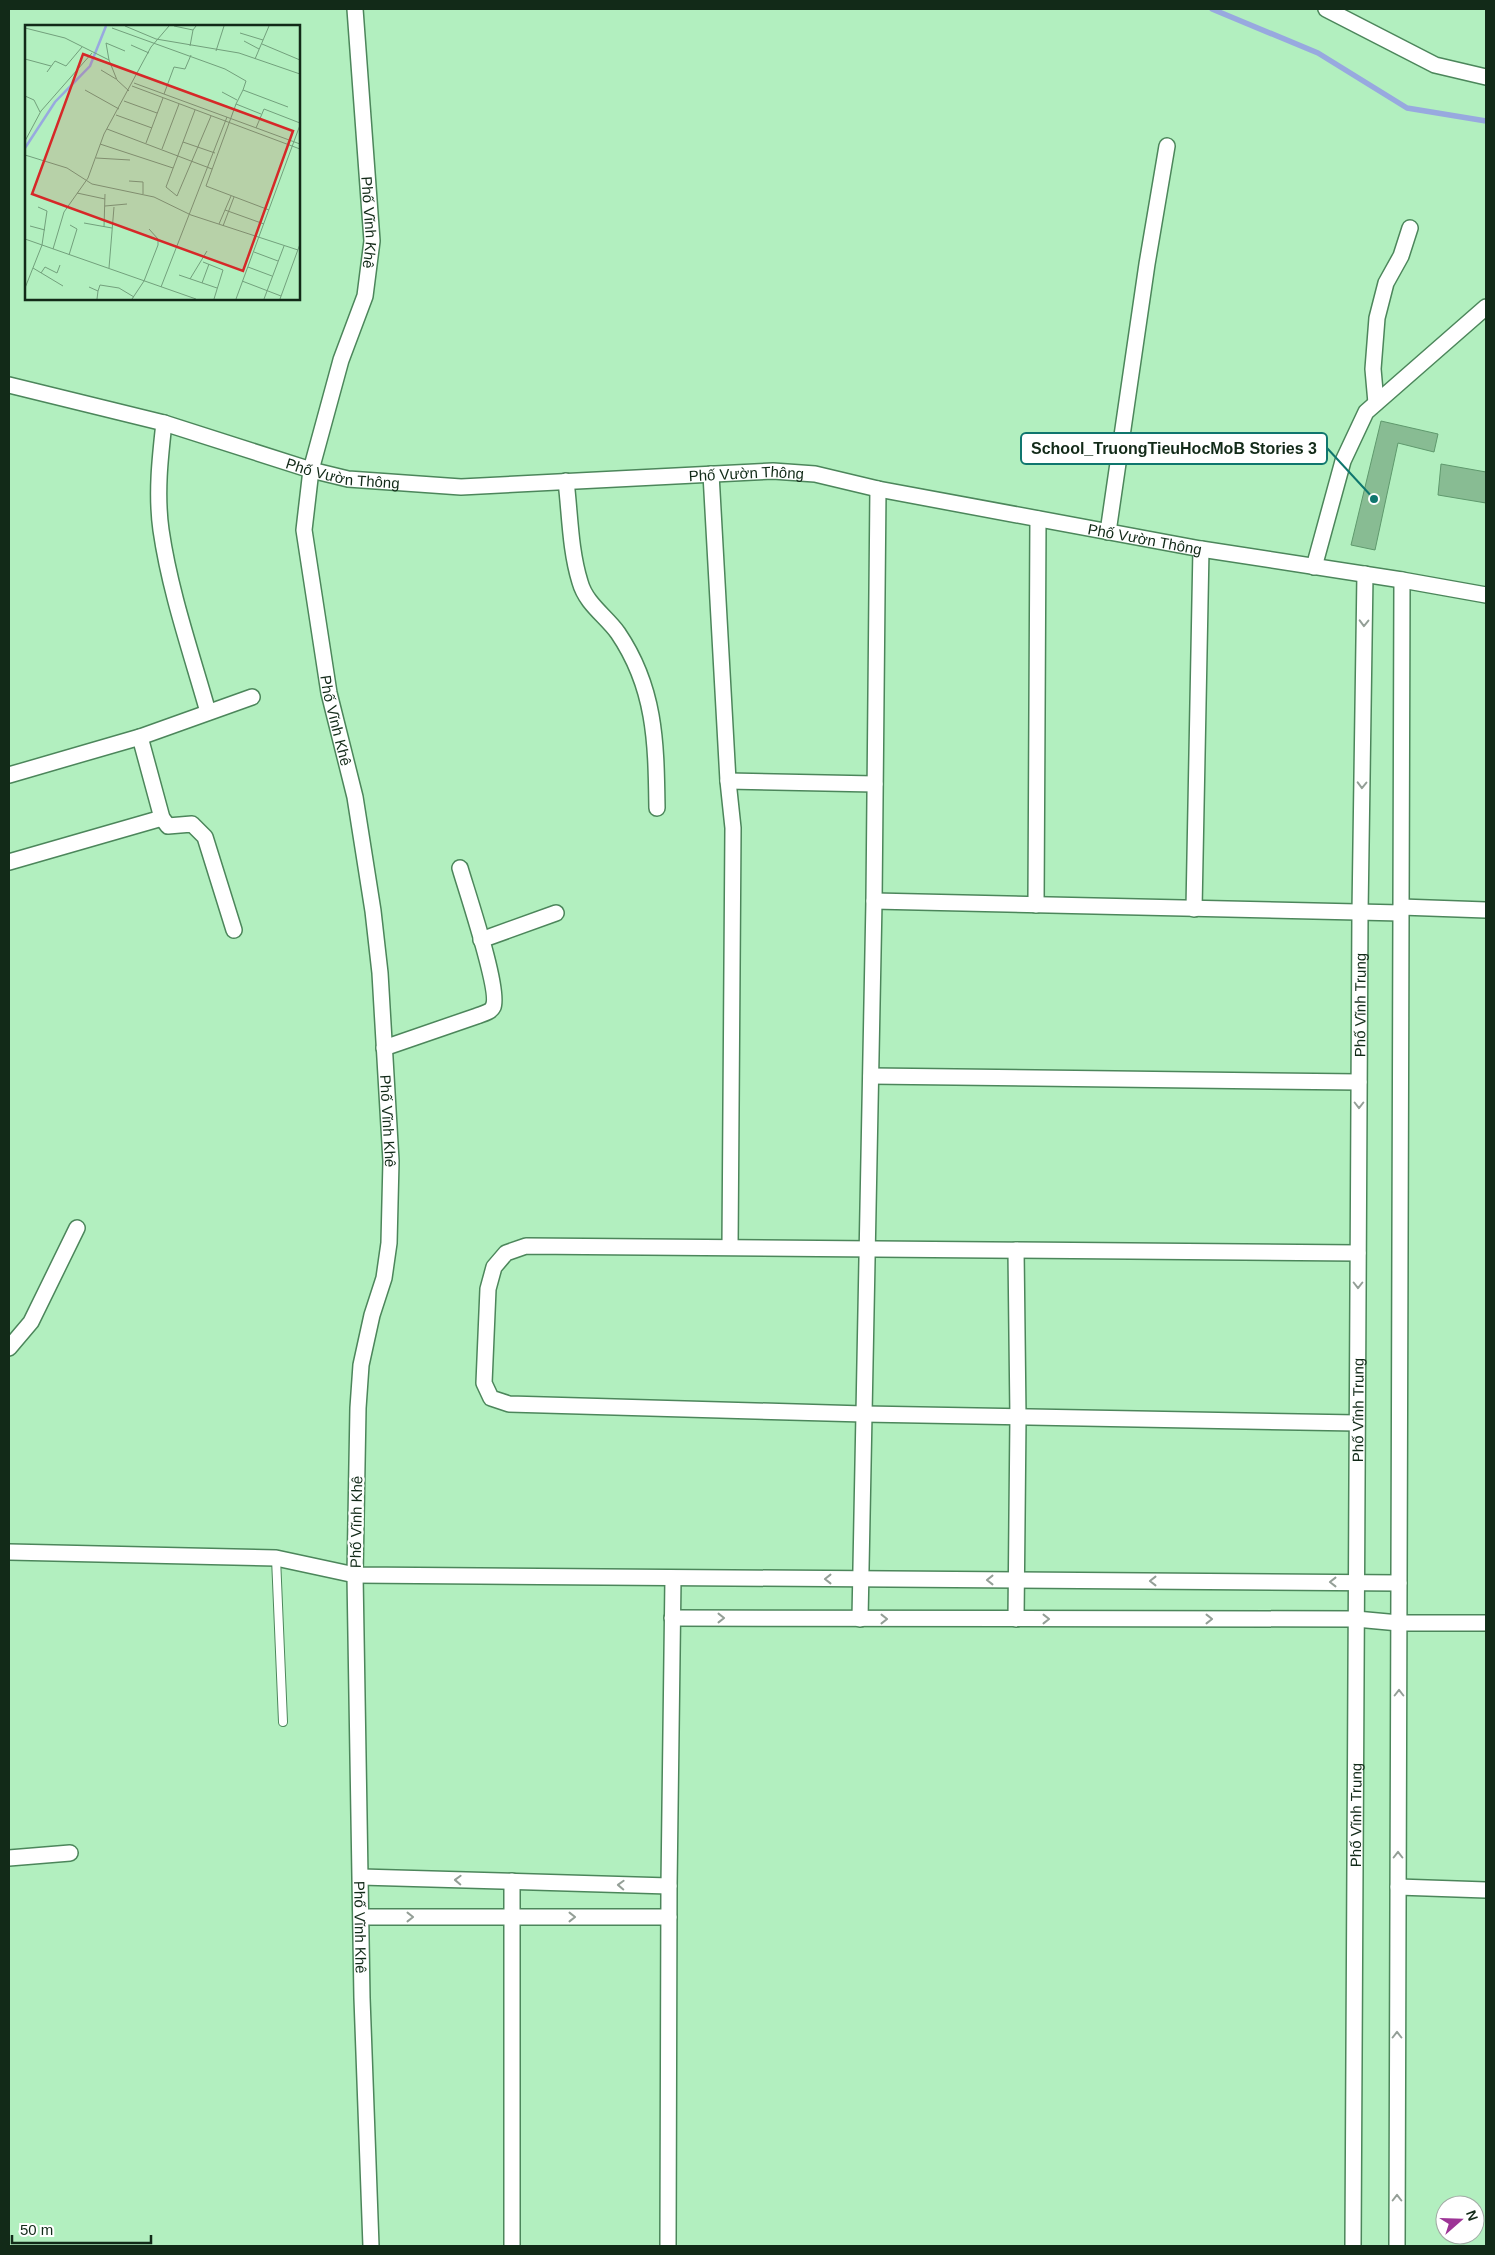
<svg xmlns="http://www.w3.org/2000/svg" width="1495" height="2255" font-family="Arial,sans-serif">
<style>
.lines{fill:none;stroke-linecap:round;stroke-linejoin:round}
.stream{stroke:#98a9df;stroke-width:5.5}
.building{fill:#88bc93;stroke:#5f996d}
.lane-casing{stroke:#4c865b;stroke-width:10}
.street-casing{stroke:#4c865b;stroke-width:18}
.lane{stroke:#fff;stroke-width:8}
.street{stroke:#fff;stroke-width:15}
.oneway{stroke:#949f97}
.labels{text-anchor:middle;dominant-baseline:central;stroke-width:4.5;stroke-linejoin:round;paint-order:stroke}
.street-label{font-size:15px;fill:#122a18;stroke:#fff}
.inset-river{fill:none;stroke:#98a9df;stroke-width:2.5}
.inset-road{fill:none;stroke:#72a07c;stroke-width:1}
.view{fill:#d62828;fill-opacity:0.15;stroke:#d62828;stroke-width:2.5}
.inset-edge{fill:none;stroke:#122a18;stroke-width:2.5}
.leader{fill:none;stroke:#0f766e;stroke-width:2}
.callout-dot{fill:#0f766e;stroke:#fff;stroke-width:2}
.callout{fill:#fff;stroke:#0f766e;stroke-width:2}
.callout-label{font-size:16px;text-anchor:middle;font-weight:bold;fill:#122a18}
</style>
<rect width="100%" height="100%" fill="#b2efbf"/>
<g class="lines">
<polyline class="stream" points="1212,9 1318,53 1407,108 1486,121"/>
</g>
<g class="building">
<polygon points="1381,421 1438,434 1434,452 1398,443 1375,550 1351,545"/>
<polygon points="1441,464 1486,472 1486,503 1438,495"/>
</g>
<g class="lines">
<defs>
<polyline id="lane" points="276,1558 283,1722"/>
<g id="street">
<path id="s1" d="M 355,9 L 372,241 L 365,296 L 341,360 L 311,470 L 304,530 L 329,693 L 355,797 L 373,911 L 380,973 L 391,1161 L 389,1243 L 384,1278 L 372,1315 L 361,1365 L 358,1408 L 355,1575 L 362,1998 L 371,2246"/>
<polyline points="1326,9 1435,65 1486,77"/>
<path id="s2" d="M 9,385 L 164,423 L 311,470 L 348,479 L 461,487 L 773,471 L 815,474 L 878,489 L 1201,549 L 1402,580 L 1486,595"/>
<polyline points="1376,403 1373,369 1377,318 1386,283 1401,256 1410,228"/>
<path d="M 164,423 C 160,458 156,494 161,530 C 170,592 191,652 208,712"/>
<polyline points="711,474 728,781 733,828 730,1247"/>
<path d="M 566,481 C 570,514 570,550 580,582 C 586,604 606,616 618,633 C 656,689 656,744 657,808"/>
<polyline points="1108,532 1147,264 1167,146"/>
<polyline points="1314,567 1343,461 1366,412 1486,307"/>
<polyline points="140,737 162,818 168,826 192,824 205,837 234,930"/>
<polyline points="9,775 140,737 252,697"/>
<polyline points="728,781 875,784"/>
<polyline points="9,862 162,818"/>
<polyline points="874,901 1401,913"/>
<polyline points="1036,905 1038,519"/>
<polyline points="1401,907 1486,910"/>
<polyline points="1194,909 1201,549"/>
<polyline points="481,940 556,913"/>
<path d="M 384,1048 L 477,1016 C 482,1014 491,1012 493,1007 C 501,992 466,889 460,868"/>
<polyline points="871,1076 1359,1082"/>
<polyline points="9,1348 31,1322 77,1228"/>
<polyline points="1357,1423 864,1414 509,1404 491,1398 484,1383 488,1289 494,1267 506,1253 526,1246 1358,1253"/>
<polyline points="9,1552 276,1558 355,1575 1399,1583"/>
<polyline points="672,1618 1356,1619 1399,1623 1486,1623"/>
<polyline points="860,1619 874,901 878,489"/>
<polyline points="1016,1619 1018,1417 1016,1250"/>
<polyline points="9,1858 70,1853"/>
<polyline points="361,1877 669,1886"/>
<polyline points="512,1881 512,2246"/>
<polyline points="1398,1887 1486,1890"/>
<polyline points="361,1917 669,1917"/>
<polyline points="668,2246 669,1886 673,1578"/>
<path id="s3" d="M 1353,2246 L 1360,913 L 1365,574"/>
<polyline points="1397,2246 1402,580"/>
</g>
</defs>
<use href="#lane" class="lane-casing"/>
<use href="#street" class="street-casing"/>
<use href="#lane" class="lane"/>
<use href="#street" class="street"/>
</g>
<defs><path id="oneway-chevron" d="M-2-3.5L2.5 0L-2 3.5" fill="none" stroke-width="1.6" stroke-linecap="round" stroke-linejoin="round" transform="scale(1.25)"/></defs>
<g class="oneway">
<use href="#oneway-chevron" transform="translate(1364 623) rotate(91)"/>
<use href="#oneway-chevron" transform="translate(1362 785) rotate(91)"/>
<use href="#oneway-chevron" transform="translate(1359 1105) rotate(90)"/>
<use href="#oneway-chevron" transform="translate(1358 1285) rotate(90)"/>
<use href="#oneway-chevron" transform="translate(828 1579) rotate(-180)"/>
<use href="#oneway-chevron" transform="translate(990 1580) rotate(-180)"/>
<use href="#oneway-chevron" transform="translate(1153 1581) rotate(-180)"/>
<use href="#oneway-chevron" transform="translate(1333 1582) rotate(-180)"/>
<use href="#oneway-chevron" transform="translate(721 1618)"/>
<use href="#oneway-chevron" transform="translate(884 1619)"/>
<use href="#oneway-chevron" transform="translate(1046 1619)"/>
<use href="#oneway-chevron" transform="translate(1209 1619)"/>
<use href="#oneway-chevron" transform="translate(1399 1693) rotate(-90)"/>
<use href="#oneway-chevron" transform="translate(1398 1855) rotate(-90)"/>
<use href="#oneway-chevron" transform="translate(458 1880) rotate(-178)"/>
<use href="#oneway-chevron" transform="translate(621 1885) rotate(-178)"/>
<use href="#oneway-chevron" transform="translate(410 1917)"/>
<use href="#oneway-chevron" transform="translate(572 1917)"/>
<use href="#oneway-chevron" transform="translate(1397 2035) rotate(-90)"/>
<use href="#oneway-chevron" transform="translate(1397 2198) rotate(-90)"/>
</g>
<g class="labels">
<g class="street-label">
<text stroke="none"><textPath href="#s1" startOffset="214">Phố Vĩnh Khê</textPath></text>
<text stroke="none"><textPath href="#s2" startOffset="346">Phố Vườn Thông</textPath></text>
<text stroke="none"><textPath href="#s2" startOffset="751">Phố Vườn Thông</textPath></text>
<text stroke="none"><textPath href="#s2" startOffset="1156">Phố Vườn Thông</textPath></text>
<text stroke="none"><textPath href="#s1" startOffset="724">Phố Vĩnh Khê</textPath></text>
<text stroke="none"><textPath href="#s3" startOffset="1241">Phố Vĩnh Trung</textPath></text>
<text stroke="none"><textPath href="#s1" startOffset="1129">Phố Vĩnh Khê</textPath></text>
<text stroke="none"><textPath href="#s3" startOffset="836">Phố Vĩnh Trung</textPath></text>
<text transform="translate(356 1522) rotate(-89)">Phố Vĩnh Khê</text>
<text stroke="none"><textPath href="#s3" startOffset="431">Phố Vĩnh Trung</textPath></text>
<text stroke="none"><textPath href="#s1" startOffset="1939">Phố Vĩnh Khê</textPath></text>
</g>
</g>
<g transform="translate(25 25)">
<rect width="275" height="275" fill="#b2efbf"/>
<path class="inset-river" d="M 0,123 L 30,77 L 65,41 L 81,1"/>
<path class="inset-road" d="M 100,1 L 131,14 L 214,28 L 275,49M 149,1 L 168,5 L 171,1M 0,3 L 40,13 L 84,35 L 92,55 L 104,66M 87,3 L 200,44 L 221,56 L 218,65M 215,8 L 238,15M 219,16 L 234,24M 237,19 L 275,35M 106,20 L 124,28M 165,21 L 168,5M 191,26 L 199,1M 0,34 L 26,41M 230,34 L 244,1M 84,35 L 81,18 L 100,26M 76,45 L 91,54M 22,47 L 30,36 L 41,41 L 57,22M 109,58 L 275,119M 107,61 L 275,124M 60,65 L 94,84M 197,67 L 212,75M 139,69 L 149,42 L 160,44 L 166,30M 0,71 L 9,75 L 15,87M 99,76 L 132,88M 170,85 L 141,162 L 152,171 L 186,91M 236,89 L 211,79 L 218,65 L 263,82M 91,90 L 127,103M 231,103 L 239,84 L 275,98M 82,104 L 187,144M 0,116 L 16,86 L 67,28M 158,117 L 190,128M 121,118 L 138,73M 75,119 L 148,143M 137,124 L 154,79M 0,130 L 42,143 L 67,159 L 129,172 L 166,190 L 273,225M 71,133 L 105,135M 104,156 L 118,157 L 118,169M 181,161 L 211,79M 181,161 L 244,185M 52,168 L 80,174M 80,181 L 102,179M 13,182 L 22,186 L 17,220M 200,185 L 239,199M 59,198 L 87,203M 194,199 L 206,171M 5,201 L 20,205M 198,201 L 209,172M 79,202 L 80,169M 0,214 L 171,274M 28,224 L 39,187 L 63,153 L 79,109 L 126,22 L 144,1M 229,227 L 253,236M 44,230 L 52,204 L 45,200M 178,237 L 198,245 L 189,274M 223,242 L 247,251M 8,243 L 38,261M 84,243 L 89,182M 16,248 L 20,242 L 32,248 L 35,240M 154,250 L 192,263M 165,254 L 182,226M 119,256 L 133,220 L 133,214 L 124,204M 217,256 L 256,271M 177,258 L 184,239M 64,262 L 73,266 L 72,274M 136,262 L 202,92M 0,263 L 17,220M 73,266 L 75,260 L 94,263 L 109,272M 107,274 L 119,256M 211,274 L 275,100M 239,274 L 259,221M 255,274 L 275,219"/>
<path class="view" d="M 58,29 L 268,106 L 218,246 L 7,169 Z"/>
<rect width="275" height="275" class="inset-edge"/>
</g>
<path class="leader" d="M1374 499L1327 448"/>
<circle class="callout-dot" cx="1374" cy="499" r="5"/>
<rect class="callout" x="1021" y="433" width="306" height="31" rx="5"/>
<g class="callout-label">
<text x="1174" y="454">School_TruongTieuHocMoB Stories 3</text>
</g>
<rect width="1495" height="2255" fill="none" stroke="#122a18" stroke-width="20"/>
<g transform="translate(1460 2220) rotate(70)"><circle r="24" fill="#ffffff" stroke="#a0aaa3"/>
<path d="M0-4L9 19L0 12L-9 19Z" fill="#9d3496"/>
<text y="-8" font-size="14" font-weight="bold" text-anchor="middle" fill="#122a18">N</text>
</g>
<path d="M12 2235v8h139v-8" fill="none" stroke="#122a18" stroke-width="2.5"/>
<text x="20" y="2235" font-size="15" fill="#122a18" stroke="#ffffff" stroke-width="4" paint-order="stroke">50 m</text>
</svg>
